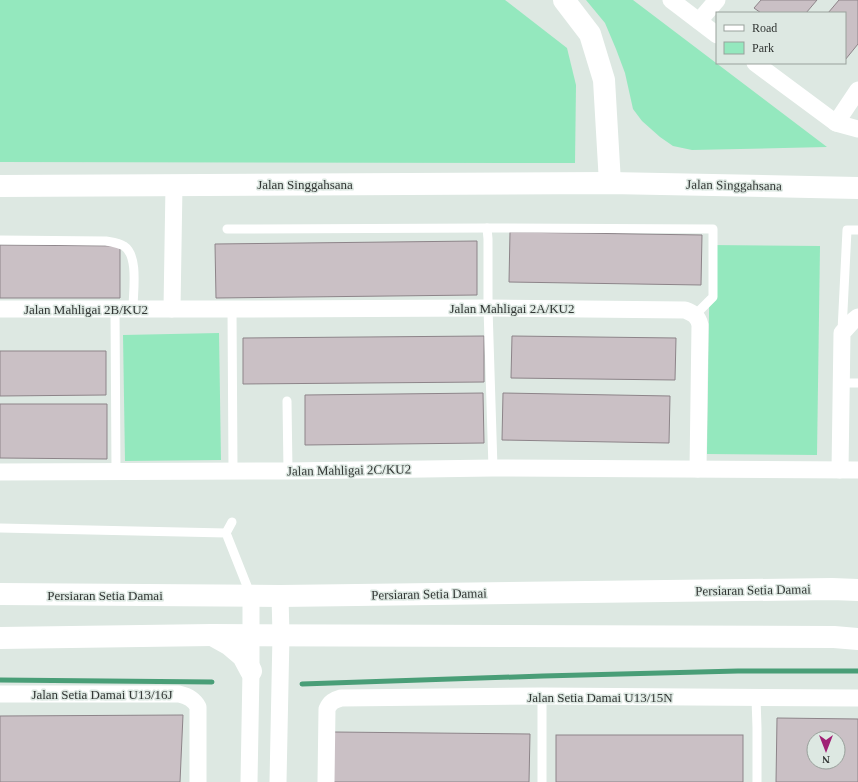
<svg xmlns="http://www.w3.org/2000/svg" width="858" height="782" font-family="Georgia,serif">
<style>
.green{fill:#94e8be}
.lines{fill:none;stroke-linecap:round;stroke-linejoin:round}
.stream{stroke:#499e77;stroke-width:5}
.building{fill:#cac0c5;stroke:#8d8489;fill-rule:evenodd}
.service{stroke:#fff;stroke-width:9}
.minor{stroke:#fff;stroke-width:17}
.tertiary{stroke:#fff;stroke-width:22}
.labels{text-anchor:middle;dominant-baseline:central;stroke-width:3;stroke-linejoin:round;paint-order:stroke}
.street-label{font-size:13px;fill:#323634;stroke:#dde8e2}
</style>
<rect width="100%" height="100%" fill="#dde8e2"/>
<g class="green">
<polygon points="0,0 505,0 567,48 576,85 575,163 0,162"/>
<polygon points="586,0 633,0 827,147 692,150 673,146 660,137 642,121 633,109 625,73 616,49 605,23"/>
<polygon points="710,245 820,246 817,455 707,454"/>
<polygon points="219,333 221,460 125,461 123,335"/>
</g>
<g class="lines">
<g class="stream">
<polyline points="0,680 212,682"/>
<polyline points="302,684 543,676 738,671 858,671"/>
</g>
</g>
<g class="building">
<polygon points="761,0 817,0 806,13 761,13 754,8"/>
<polygon points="839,0 858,0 858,44 845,60 845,13 828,13"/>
<polygon points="510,232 702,235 701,285 509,282"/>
<polygon points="477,241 477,295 216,298 215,244"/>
<polygon points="0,245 120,246 120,298 0,298"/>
<polygon points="484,336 484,382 243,384 243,338"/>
<polygon points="512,336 676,338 675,380 511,378"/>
<polygon points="0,351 106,351 106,395 0,396"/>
<polygon points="483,393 484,443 305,445 305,395"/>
<polygon points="503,393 670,396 669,443 502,440"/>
<polygon points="0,404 107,404 107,459 0,458"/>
<polygon points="183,715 180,782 0,782 0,716"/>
<path d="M 777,718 L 858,719 L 858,782 L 776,782 ZM 814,738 L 838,738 L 838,762 L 814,762 Z"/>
<polygon points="334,732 530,734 529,782 333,782"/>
<rect x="556" y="735" width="187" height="47"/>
</g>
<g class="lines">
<g class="service">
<polyline points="487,228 488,239 488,308 493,468"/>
<polyline points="227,229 487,228 713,229 713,297 695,315"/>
<path d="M 0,240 L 106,241 C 111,242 119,243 124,246 C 139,256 133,292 133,309"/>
<polyline points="115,309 116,471"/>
<polyline points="232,309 233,470"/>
<polyline points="842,331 847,230 858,230"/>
<polyline points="841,383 858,383"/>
<polyline points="287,401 288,471"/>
<polyline points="0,528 226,533 251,596"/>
<polyline points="226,533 232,522"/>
<polyline points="542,696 542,782"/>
<polyline points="756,698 757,728 757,782"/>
</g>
<g class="minor">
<polyline points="671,0 717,35"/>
<polyline points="699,21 717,0"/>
<polyline points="755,63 836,123 858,129"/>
<polyline points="836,123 858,90"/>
<path d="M 0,309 L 243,309 L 488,308 L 685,310 C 693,313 698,316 700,325 L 698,469"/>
<polyline points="172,309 174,185"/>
<polyline points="840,470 842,333 853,321 858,317"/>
<polyline points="0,472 288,471 493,468 858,470"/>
<path d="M 0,694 L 179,694 C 188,696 194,699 198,707 L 198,782"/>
<polyline points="249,782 251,671 251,596"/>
<polyline points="278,782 281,635 280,596"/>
<path d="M 326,782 L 327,709 C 330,702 334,700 341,698 L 542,696 L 858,698"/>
</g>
<g class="tertiary">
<polyline points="564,0 590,34 604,80 610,183"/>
<polyline points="0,186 610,183 858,188"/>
<polyline points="0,594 280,596 832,589 858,590"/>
<polyline points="212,635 230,645 243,656 251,671"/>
<polyline points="0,638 212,635 834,637 858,639"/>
</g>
</g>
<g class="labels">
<g class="street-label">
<text x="305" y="184">Jalan Singgahsana</text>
<text transform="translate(734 185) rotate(1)">Jalan Singgahsana</text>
<text x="512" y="308">Jalan Mahligai 2A/KU2</text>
<text x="86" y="309">Jalan Mahligai 2B/KU2</text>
<text transform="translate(349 470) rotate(-1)">Jalan Mahligai 2C/KU2</text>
<text transform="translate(753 590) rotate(-1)">Persiaran Setia Damai</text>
<text transform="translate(429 594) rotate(-1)">Persiaran Setia Damai</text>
<text x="105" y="595">Persiaran Setia Damai</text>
<text x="102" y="694">Jalan Setia Damai U13/16J</text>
<text x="600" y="697">Jalan Setia Damai U13/15N</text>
</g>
</g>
<rect x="716" y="12" width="130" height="52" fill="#dde8e2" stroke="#99a19c"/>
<rect x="724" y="25" width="20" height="6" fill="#ffffff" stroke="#99a19c"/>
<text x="752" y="32" font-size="12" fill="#323634">Road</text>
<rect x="724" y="42" width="20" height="12" fill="#94e8be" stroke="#99a19c"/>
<text x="752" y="52" font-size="12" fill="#323634">Park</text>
<g transform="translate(826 750) rotate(180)"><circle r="19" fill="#dde8e2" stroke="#99a19c"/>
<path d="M0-3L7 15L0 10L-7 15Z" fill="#a02175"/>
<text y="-6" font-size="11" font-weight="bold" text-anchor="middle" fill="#323634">N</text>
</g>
</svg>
